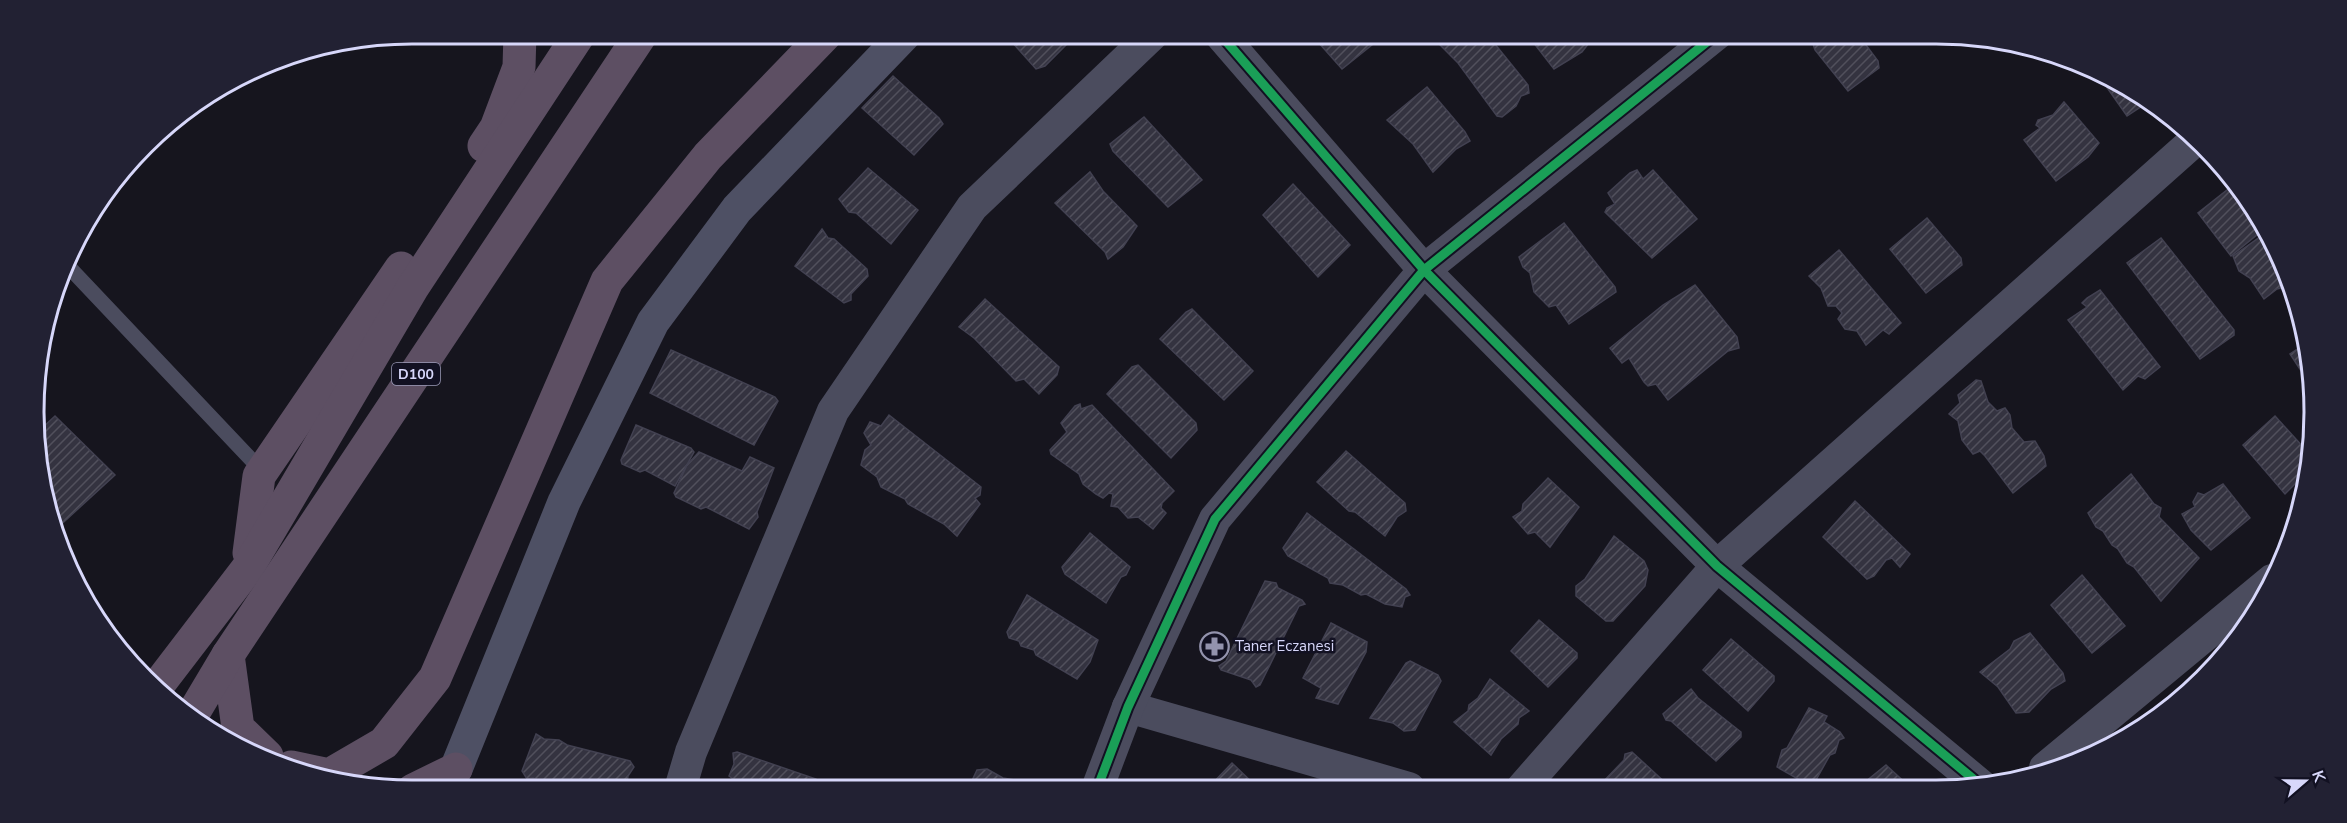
<svg xmlns="http://www.w3.org/2000/svg" width="2347" height="823" font-family="'Nunito Sans',sans-serif">
<style>
.building{fill:url(#building-hatch);stroke:#424151;stroke-width:1.5}
.lines{fill:none;stroke-linecap:round;stroke-linejoin:round}
.lane{stroke:#4b4c5e;stroke-width:15}
.street{stroke:#4b4c5e;stroke-width:32}
.secondary{stroke:#4e5064;stroke-width:33}
.highway{stroke:#5d4f63;stroke-width:33}
.cycleway-casing{stroke:#121122;stroke-width:13}
.cycleway{stroke:#1a9f57;stroke-width:9}
.labels{text-anchor:middle;dominant-baseline:central;stroke-width:5;stroke-linejoin:round;paint-order:stroke}
.shield{fill:#121122;stroke:#9c9cb9;stroke-width:1.5}
.shield-label{font-size:14px;font-weight:bold;fill:#d7d7fa}
.poi-label{font-size:15px;fill:#d7d7fa;stroke:#121122;text-anchor:start}
.rim{fill:none;stroke:#d7d7fa;stroke-width:3}
</style>
<defs>
<pattern id="building-hatch" width="6" height="6" patternUnits="userSpaceOnUse" patternTransform="scale(1.5)"><rect width="6" height="6" fill="#343340"/><path d="M-1 1l2-2M0 6l6-6M5 7l2-2" fill="none" stroke="#51505c"/></pattern>
</defs>
<rect width="100%" height="100%" fill="#16151e"/>
<g class="building">
<polygon points="1004,33 1078,33 1045,66 1036,69"/>
<polygon points="1310,33 1365,33 1373,44 1342,69"/>
<polygon points="1442,33 1486,33 1528,85 1529,93 1521,96 1516,106 1502,117 1497,116 1458,63 1440,45 1439,35"/>
<polygon points="1526,33 1581,33 1589,43 1582,52 1554,69"/>
<polygon points="1819,33 1857,33 1878,61 1879,68 1848,91 1815,50 1811,38"/>
<polygon points="893,76 939,118 943,124 914,155 862,108"/>
<polygon points="2101,79 2148,102 2127,116"/>
<polygon points="1427,87 1465,132 1470,141 1456,149 1433,172 1413,144 1387,120"/>
<polygon points="2064,102 2099,143 2088,157 2056,181 2024,140 2040,128 2036,125 2038,120 2053,115"/>
<polygon points="1144,117 1202,180 1168,207 1113,151 1110,144"/>
<polygon points="868,168 918,210 891,244 856,213 849,212 839,199"/>
<polygon points="1637,170 1643,179 1653,170 1697,219 1652,258 1605,212 1607,208 1615,204 1608,193 1630,173"/>
<polygon points="1090,172 1103,191 1137,226 1123,247 1108,259 1105,252 1055,203"/>
<polygon points="1293,184 1350,245 1318,277 1263,215"/>
<polygon points="2232,186 2264,229 2231,256 2198,213"/>
<polygon points="1927,218 1961,258 1962,265 1926,293 1890,249"/>
<polygon points="1564,223 1615,287 1616,292 1569,324 1556,305 1549,307 1534,292 1530,273 1523,267 1519,257"/>
<polygon points="822,229 828,238 834,239 867,269 868,276 851,294 851,300 844,303 795,266"/>
<polygon points="2267,232 2285,287 2277,289 2264,299 2250,278 2239,271 2233,256"/>
<polygon points="2161,238 2234,330 2234,335 2200,359 2127,263"/>
<polygon points="1839,250 1901,323 1889,334 1883,330 1866,345 1857,331 1845,329 1838,319 1842,313 1836,306 1828,306 1821,288 1809,276"/>
<polygon points="1695,285 1737,337 1739,348 1728,351 1668,400 1656,384 1648,386 1644,382 1629,358 1622,363 1610,348 1663,305"/>
<polygon points="2100,290 2160,367 2145,379 2138,376 2123,390 2068,320 2087,307 2082,303 2087,298"/>
<polygon points="985,299 1059,367 1057,375 1039,394 1024,379 1016,381 974,338 959,327"/>
<polygon points="1192,309 1253,371 1224,400 1160,339 1186,312"/>
<polygon points="2305,344 2311,362 2309,383 2290,354"/>
<polygon points="671,350 775,397 778,401 754,445 650,393"/>
<polygon points="1138,365 1196,423 1197,430 1171,458 1107,394 1132,367"/>
<polygon points="1976,380 1981,381 1988,402 1997,411 2005,408 2010,415 2012,428 2024,442 2035,441 2044,456 2046,466 2013,493 1985,456 1980,451 1973,454 1962,440 1958,421 1949,414 1960,403 1958,395"/>
<polygon points="1080,404 1081,409 1092,405 1174,491 1162,503 1161,508 1166,513 1153,529 1138,517 1128,518 1118,507 1111,506 1113,494 1109,493 1103,498 1096,494 1083,484 1079,474 1051,454 1050,450 1067,432 1061,423 1075,406"/>
<polygon points="889,415 981,487 980,495 975,498 980,504 957,536 944,524 908,504 905,499 881,487 877,477 861,465 865,450 871,445 864,433 870,422 881,426"/>
<polygon points="55,416 115,475 55,530 46,509 41,429"/>
<polygon points="2275,416 2305,449 2303,476 2285,494 2243,445"/>
<polygon points="636,425 691,448 694,452 675,486 645,470 640,472 622,464 621,460"/>
<polygon points="1346,451 1405,503 1406,511 1397,517 1385,536 1355,512 1349,511 1317,482"/>
<polygon points="699,452 742,471 750,457 774,468 757,512 758,517 749,529 706,507 701,509 676,497 674,493 687,465"/>
<polygon points="2131,474 2154,504 2161,508 2159,517 2199,558 2161,601 2134,567 2127,563 2118,549 2112,545 2103,531 2096,527 2088,513"/>
<polygon points="1548,478 1579,507 1550,547 1535,532 1528,534 1513,517 1522,511 1523,504"/>
<polygon points="2223,484 2250,518 2211,550 2191,530 2182,514 2195,507 2193,502 2198,493 2204,495"/>
<polygon points="1855,501 1910,554 1900,567 1892,558 1886,560 1874,576 1867,579 1823,537"/>
<polygon points="1307,513 1406,589 1410,595 1405,597 1402,607 1385,604 1366,594 1361,595 1343,585 1330,583 1328,578 1288,556 1283,548"/>
<polygon points="1090,533 1130,567 1126,575 1121,577 1106,603 1065,574 1062,567"/>
<polygon points="1614,536 1644,561 1648,570 1645,586 1613,621 1606,621 1576,596 1576,586 1585,579"/>
<polygon points="2082,575 2125,626 2092,653 2051,605"/>
<polygon points="1265,581 1276,583 1278,588 1302,600 1305,604 1299,606 1260,685 1256,687 1251,680 1221,670 1219,666 1226,661"/>
<polygon points="1027,595 1098,640 1090,662 1077,679 1036,655 1034,650 1021,646 1019,641 1009,638 1007,632"/>
<polygon points="1539,620 1577,653 1577,658 1548,687 1511,651"/>
<polygon points="1331,623 1367,642 1366,652 1338,704 1316,698 1321,688 1303,678"/>
<polygon points="2030,633 2063,673 2065,681 2051,689 2029,712 2016,713 1998,687 1980,672 2010,649 2014,641"/>
<polygon points="1731,639 1774,676 1774,681 1748,711 1703,670"/>
<polygon points="1410,661 1438,675 1441,681 1415,730 1404,731 1393,723 1370,718 1406,663"/>
<polygon points="1490,679 1529,711 1519,718 1518,724 1501,739 1491,755 1454,722 1468,711 1469,705 1478,698"/>
<polygon points="1691,689 1698,698 1741,732 1741,737 1716,761 1671,721 1666,720 1663,714"/>
<polygon points="1809,708 1827,716 1824,722 1840,732 1844,738 1839,740 1835,753 1830,755 1812,787 1777,767 1782,750 1787,748"/>
<polygon points="536,734 544,739 559,740 567,745 630,761 634,767 628,776 626,790 563,790 533,778 527,779 522,771"/>
<polygon points="737,752 816,779 818,789 733,789 736,781 729,776 734,764 733,753"/>
<polygon points="1632,752 1669,786 1668,787 1603,788 1600,785 1624,760 1625,754"/>
<polygon points="1232,763 1258,788 1208,788"/>
<polygon points="1886,765 1910,787 1862,787 1865,782"/>
<polygon points="987,769 1003,778 1021,781 1030,789 968,789 977,770"/>
</g>
<g class="lines">
<polyline class="lane" points="66,264 262,471"/>
<g class="street">
<polyline points="1219,33 1424,270 1717,566 1983,787"/>
<polyline points="1128,707 1409,788"/>
<polyline points="2045,768 2272,580"/>
<polyline points="1522,788 1717,566 2193,142"/>
<polyline points="680,789 691,752 833,411 972,207 1154,33"/>
<polyline points="1097,789 1128,707 1215,519 1424,270 1718,33"/>
</g>
<polyline class="secondary" points="456,769 564,502 653,322 737,209 906,33"/>
<g class="highway">
<polyline points="484,146 496,128 519,67 520,33"/>
<polyline points="249,553 259,476 401,268"/>
<polyline points="228,655 238,728 267,756"/>
<polyline points="159,684 247,569 413,287 580,33"/>
<polyline points="191,717 228,655 642,33"/>
<polyline points="291,767 329,775 384,743 435,678 607,281 708,156 827,33"/>
<polyline points="413,790 456,769"/>
</g>
<defs>
<g id="cycleway">
<polyline points="1219,33 1424,270 1717,566 1983,787"/>
<polyline points="1097,789 1128,707 1215,519 1424,270 1718,33"/>
</g>
</defs>
<use href="#cycleway" class="cycleway-casing"/>
<use href="#cycleway" class="cycleway"/>
</g>
<defs>
<symbol id="pharmacy-ring" viewBox="-11 -11 22 22"><circle r="9.5" fill="#121122" stroke="#9393ad" stroke-width="1.5"/><path d="M-2-6h4v4h4v4h-4v4h-4v-4h-4v-4h4Z" fill="#9393ad"/></symbol>
</defs>
<g fill-rule="evenodd">
<use href="#pharmacy-ring" x="1198" y="630" width="33" height="33"/>
</g>
<g class="labels">
<rect class="shield" x="392" y="363" width="48" height="22" rx="4.5"/>
<g class="shield-label">
<text x="416" y="374">D100</text>
</g>
<g class="poi-label">
<text x="1235" y="646">Taner Eczanesi</text>
</g>
</g>
<path d="M0 0H2347V823H0ZM412 44H1936A368 368 0 0 1 2304 412V412A368 368 0 0 1 1936 780H412A368 368 0 0 1 44 412V412A368 368 0 0 1 412 44Z" fill="#222133" fill-rule="evenodd"/>
<path class="rim" d="M412 44H1936A368 368 0 0 1 2304 412V412A368 368 0 0 1 1936 780H412A368 368 0 0 1 44 412V412A368 368 0 0 1 412 44Z"/>
<g transform="translate(2305 781) rotate(70)" stroke="#121122" stroke-width="4.5" paint-order="stroke">
<path d="M0-4.5L10 22L0 15L-10 22Z" fill="#d7d7fa"/>
<text y="-9" font-size="16" font-weight="bold" text-anchor="middle" fill="#d7d7fa">K</text>
</g>
</svg>
